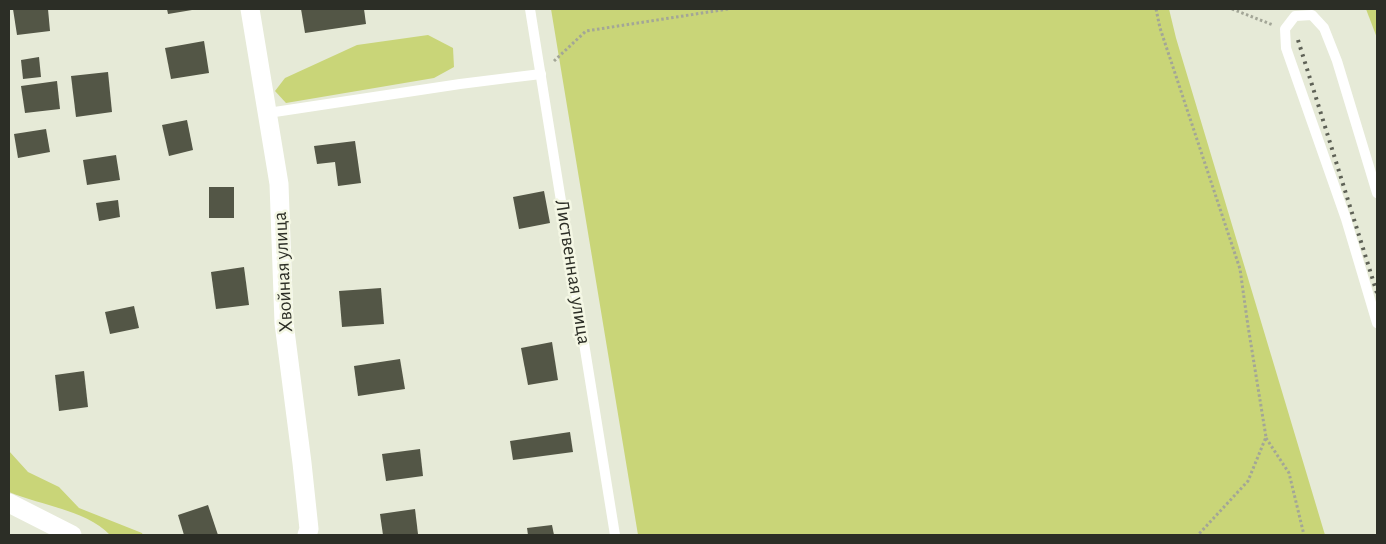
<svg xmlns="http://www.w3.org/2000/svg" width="1386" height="544" font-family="'Alegreya Sans',sans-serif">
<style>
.green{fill:#c9d578}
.building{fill:#535646}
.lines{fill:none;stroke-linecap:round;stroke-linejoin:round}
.path{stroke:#a3a697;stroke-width:3;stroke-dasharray:2.5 2.5;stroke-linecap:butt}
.service{stroke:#fff;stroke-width:10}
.minor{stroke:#fff;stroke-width:19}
.rail{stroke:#5e6156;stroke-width:4;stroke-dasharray:2.5 5;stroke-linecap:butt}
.labels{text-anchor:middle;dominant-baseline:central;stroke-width:5;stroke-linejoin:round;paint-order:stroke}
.street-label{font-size:20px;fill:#2c2e26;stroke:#f4f7e4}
</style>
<rect width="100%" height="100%" fill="#e6ead7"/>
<g class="green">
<polygon points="551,9 1169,9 1176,38 1325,535 638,535"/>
<polygon points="1366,9 1377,9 1377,38"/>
<polygon points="428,35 453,48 454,67 434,78 286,103 275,91 285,78 357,45"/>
<path d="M 9,451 L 28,472 L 59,487 L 79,508 L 142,533 L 143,535 L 110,535 C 86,510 40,505 9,492 Z"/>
</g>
<g class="building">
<polygon points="13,9 48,9 50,31 17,35"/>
<polygon points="167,9 192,9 192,10 168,14"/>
<polygon points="301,9 364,9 366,24 305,33"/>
<polygon points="204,41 209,73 171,79 165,48"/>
<polygon points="39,57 41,77 23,79 21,60"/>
<polygon points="108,72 112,112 76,117 71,76"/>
<polygon points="57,81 60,109 25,113 21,86"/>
<polygon points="187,120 193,150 169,156 162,125"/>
<polygon points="46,129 50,152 18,158 14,134"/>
<polygon points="355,141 361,183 338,186 335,162 317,164 314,146"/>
<polygon points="116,155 120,180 87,185 83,160"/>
<rect x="209" y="187" width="25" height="31"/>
<polygon points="544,191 550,223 519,229 513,197"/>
<polygon points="118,200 120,217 99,221 96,203"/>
<polygon points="244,267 249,305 216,309 211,272"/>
<polygon points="381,288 384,324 342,327 339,291"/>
<polygon points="134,306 139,328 110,334 105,312"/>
<polygon points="552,342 558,380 528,385 521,348"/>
<polygon points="400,359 405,389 358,396 354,366"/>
<polygon points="84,371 88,407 59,411 55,375"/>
<polygon points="570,432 573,452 513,460 510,441"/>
<polygon points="420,449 423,476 386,481 382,454"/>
<polygon points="208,505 218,535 184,535 178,515"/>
<polygon points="415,509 418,534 383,535 380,514"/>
<polygon points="552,525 554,535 528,535 527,528"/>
</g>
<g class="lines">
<g class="path">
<polyline points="1156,9 1160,28 1240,269 1248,326 1266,437 1248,481 1198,535"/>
<polyline points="1232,9 1273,25"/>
<polyline points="554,61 586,31 728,9"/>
<polyline points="1266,438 1289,473 1304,535"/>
</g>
<g class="service">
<polyline points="530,9 615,535"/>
<polyline points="268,113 460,84 541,74"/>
<polyline points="1377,193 1337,61 1324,28 1312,15 1295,16 1285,29 1286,48 1346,219 1377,323"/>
</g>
<g class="minor">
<polyline points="250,9 279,184 284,323 302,463 309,529 307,535"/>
<polyline points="9,503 72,535"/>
</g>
<polyline class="rail" points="1298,40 1377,293"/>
</g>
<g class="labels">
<g class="street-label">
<text transform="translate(283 272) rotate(-93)">Хвойная улица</text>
<text transform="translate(573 272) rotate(81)">Лиственная улица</text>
</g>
</g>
<rect width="1386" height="544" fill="none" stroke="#2c2e26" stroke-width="20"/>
</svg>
